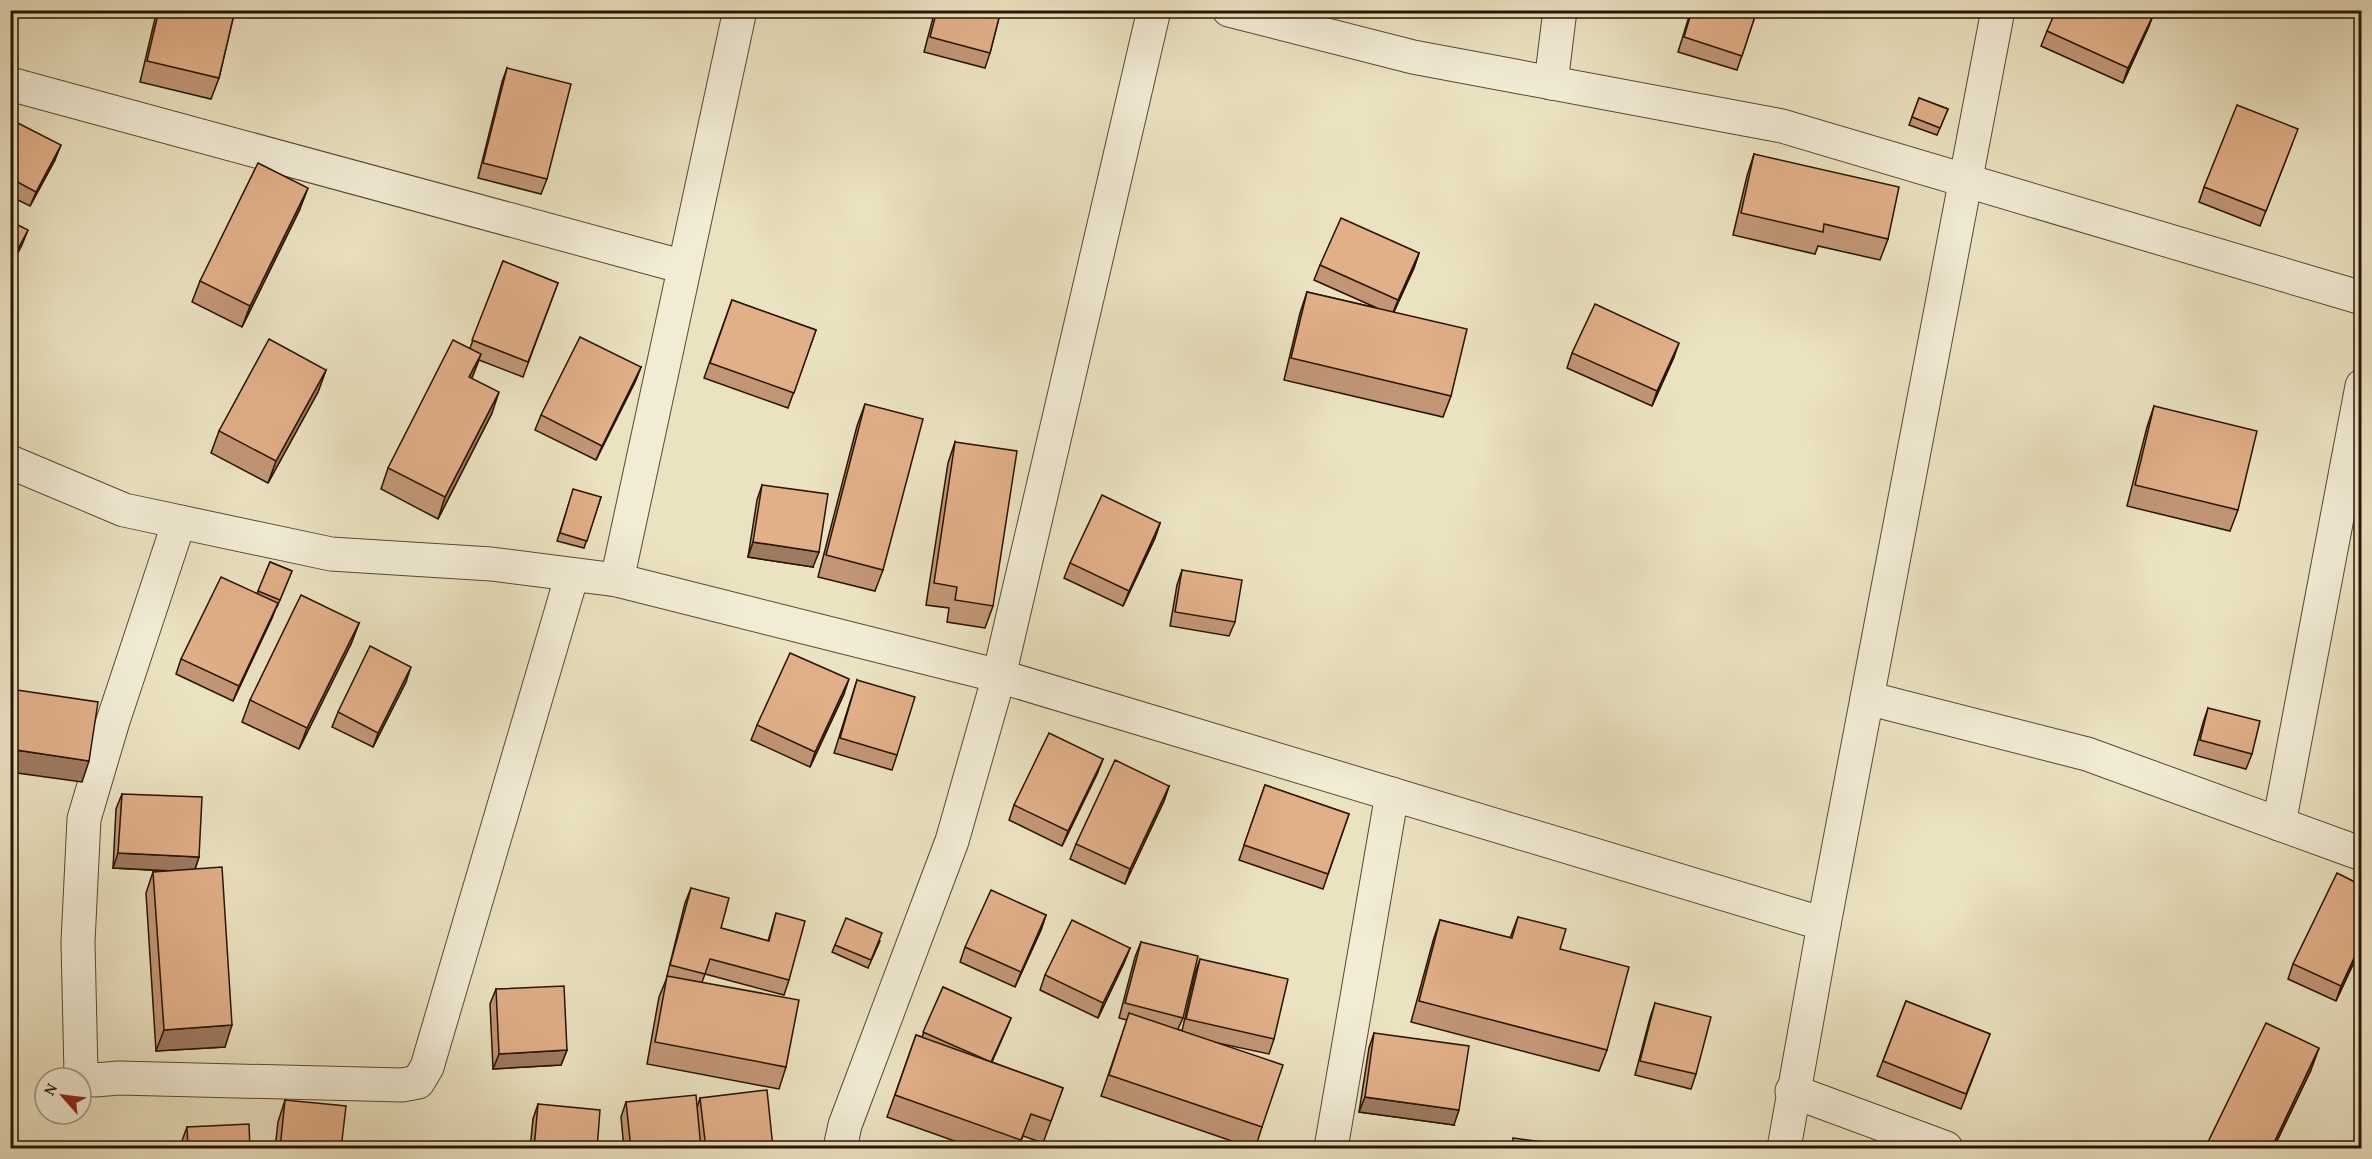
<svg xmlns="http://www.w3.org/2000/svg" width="2372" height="1159" font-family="'Gentium Book Plus',serif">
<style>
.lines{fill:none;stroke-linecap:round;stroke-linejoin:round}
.minor-casing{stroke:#594830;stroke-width:35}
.minor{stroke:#f2ecd6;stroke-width:33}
.wall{fill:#c29675;stroke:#281400;stroke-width:1.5}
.shaded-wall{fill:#9e7a5f;stroke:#281400;stroke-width:1.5}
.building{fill:#e1af88;stroke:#281400;stroke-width:1.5}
</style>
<rect width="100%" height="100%" fill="#ebe2c0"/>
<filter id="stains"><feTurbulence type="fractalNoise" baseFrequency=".00333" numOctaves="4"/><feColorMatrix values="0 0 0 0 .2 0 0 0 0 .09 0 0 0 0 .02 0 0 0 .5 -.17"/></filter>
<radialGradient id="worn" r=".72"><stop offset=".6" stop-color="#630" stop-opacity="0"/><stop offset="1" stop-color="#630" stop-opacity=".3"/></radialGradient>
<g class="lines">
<defs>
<g id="minor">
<polyline points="1229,10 1413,57 1782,126 2362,298"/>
<polyline points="1551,83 1560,10"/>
<polyline points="10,84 684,267"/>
<polyline points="10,462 124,510 331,554 491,564 617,580 999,676 1824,924"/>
<polyline points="179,522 113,721 84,819 78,942 81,1074 95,1080 119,1078 402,1085 418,1082 427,1067 572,575"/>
<polyline points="617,580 740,10"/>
<polyline points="1867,698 2087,754 2362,854"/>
<polyline points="2279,824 2362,386"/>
<polyline points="1792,1091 1946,1148"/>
<polyline points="840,1148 845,1125 952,841 999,676 1154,10"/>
<polyline points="1331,1148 1392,794"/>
<polyline points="1784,1148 1824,924 1998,10"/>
</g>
</defs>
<use href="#minor" class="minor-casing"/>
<use href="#minor" class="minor"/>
</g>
<g class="wall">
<polygon points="157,10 235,10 219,78 211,99 140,82"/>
<polygon points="935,10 1001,10 990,53 985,68 924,52"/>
<polygon points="1691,10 1757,10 1737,70 1678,52"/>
<polygon points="2149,26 2123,83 2041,46 2047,31"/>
<polygon points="507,68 547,179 541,194 478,178 502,82"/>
<polygon points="1919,98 1948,109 1937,135 1909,125"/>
<polygon points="10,119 55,160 30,206 10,196"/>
<polygon points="2292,144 2260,226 2199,202 2204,187"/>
<polygon points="1754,154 1888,239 1880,260 1818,246 1815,254 1733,235 1747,176"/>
<polygon points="300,209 242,327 192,302 200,281"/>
<polygon points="1419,253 1414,268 1394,312 1451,396 1443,417 1284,380 1300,313 1307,292 1377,308 1314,280 1320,265"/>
<polygon points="503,261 558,283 523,377 479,360 472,378 492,413 438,519 381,489 388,468 470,348"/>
<polygon points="732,300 816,330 788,408 704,378"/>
<polygon points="1572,353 1674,357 1652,406 1567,368"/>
<polygon points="641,367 635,382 596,460 535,430 541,415"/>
<polygon points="326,370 318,392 268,483 211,453 219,431"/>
<polygon points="865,404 883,570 875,591 818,577 857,426"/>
<polygon points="2154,406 2238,510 2230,531 2127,506 2147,427"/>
<polygon points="955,442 993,606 985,628 947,622 949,608 926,605 948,463"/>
<polygon points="762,485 813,567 748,557 757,500"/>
<polygon points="571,497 601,497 584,548 557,541"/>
<polygon points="1160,523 1155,538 1123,606 1064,578 1070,563"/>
<polygon points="270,562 292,571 277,607 276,607 272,618 233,701 176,674 181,659 257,594"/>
<polygon points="1182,570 1235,622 1229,636 1170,626 1177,585"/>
<polygon points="359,623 351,644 299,749 242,722 250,700"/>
<polygon points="857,680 897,755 892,770 834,753"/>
<polygon points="406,682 373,747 332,727 338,712"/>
<polygon points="844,694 810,767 751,740 757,725"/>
<polygon points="2208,708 2252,754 2246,769 2194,755 2203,723"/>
<polygon points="1103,759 1097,774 1062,846 1009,820 1014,805"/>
<polygon points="1265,785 1349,814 1323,889 1239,860"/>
<polygon points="1169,786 1164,801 1125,884 1070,859 1076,844"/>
<polygon points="122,794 199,857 195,869 225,1047 156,1051 146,893 153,872 168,871 113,868 116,809"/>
<polygon points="691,888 721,928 768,941 776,913 789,980 784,995 705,974 702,982 786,1067 779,1089 647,1064 659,997 666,980 685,903"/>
<polygon points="1046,915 1041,930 1015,987 960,962 965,947"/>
<polygon points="1518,917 1560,949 1607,1050 1599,1071 1411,1022 1433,941 1440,920 1510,938"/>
<polygon points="880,941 868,968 832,952 835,945"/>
<polygon points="1141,942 1183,1018 1178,1029 1182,1031 1195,973 1200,959 1274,1039 1269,1054 1218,1043 1262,1127 1255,1149 1101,1096 1127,1020 1119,1018 1135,957"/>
<polygon points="2361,947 2336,1001 2288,979 2293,964"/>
<polygon points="1130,948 1124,963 1098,1018 1040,990 1045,975"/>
<polygon points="943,987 1011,1018 1005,1032 992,1062 1063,1088 1043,1143 1023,1136 1018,1149 977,1149 887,1117 916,1035 922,1037"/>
<polygon points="496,989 567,1050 561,1065 493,1069 490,1004"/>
<polygon points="1906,1001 1990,1034 1961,1109 1877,1076"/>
<polygon points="1655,1003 1696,1074 1691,1089 1635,1075 1650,1018"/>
<polygon points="1374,1033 1454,1125 1359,1112 1369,1048"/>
<polygon points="2311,1070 2273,1149 2205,1149 2207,1144"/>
<polygon points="700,1098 773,1149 624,1149 621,1117 626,1102 697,1108"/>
<polygon points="285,1100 341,1149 275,1149 278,1122"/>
<polygon points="538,1104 597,1149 530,1149 533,1119"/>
<polygon points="187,1127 250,1149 179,1149"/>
</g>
<g class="shaded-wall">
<polygon points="2155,11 2149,26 2123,83 2128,68"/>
<polygon points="61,145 55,160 30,206 36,192"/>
<polygon points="308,188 300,209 242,327 250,306"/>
<polygon points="28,230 22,245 10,268 10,264"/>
<polygon points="1419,253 1414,268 1392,315 1398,300"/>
<polygon points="1679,343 1674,357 1652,406 1657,391"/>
<polygon points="481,354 473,375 461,398 469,377"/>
<polygon points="641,367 635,382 596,460 602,446"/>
<polygon points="326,370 318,392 268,483 276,461"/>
<polygon points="499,392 492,413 438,519 445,497"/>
<polygon points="1160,523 1155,538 1123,606 1129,591"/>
<polygon points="753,542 819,552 813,567 748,557"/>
<polygon points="278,603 272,618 233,701 239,686"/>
<polygon points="359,623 351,644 299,749 307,728"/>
<polygon points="411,667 406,682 373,747 378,733"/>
<polygon points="849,679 844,694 810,767 815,752"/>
<polygon points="10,749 89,761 82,782 10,772"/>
<polygon points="1103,759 1097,774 1062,846 1068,831"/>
<polygon points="1169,786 1164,801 1125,884 1130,869"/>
<polygon points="118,853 199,857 194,872 113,868"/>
<polygon points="1046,915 1041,930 1015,987 1021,972"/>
<polygon points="2361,943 2361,947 2336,1001 2341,986"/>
<polygon points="1130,948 1124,963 1098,1018 1103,1003"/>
<polygon points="1011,1018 1005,1032 985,1077 990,1062"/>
<polygon points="232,1025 225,1047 156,1051 164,1030"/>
<polygon points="2319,1048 2311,1070 2273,1149 2271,1149"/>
<polygon points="567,1050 561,1065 493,1069 499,1054"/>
<polygon points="1365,1097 1459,1110 1454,1125 1359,1112"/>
</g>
<g class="building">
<polygon points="159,10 235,10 219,78 147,61"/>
<polygon points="937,10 1001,10 990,53 930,37"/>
<polygon points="1692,10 1757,10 1742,56 1684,37"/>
<polygon points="2056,10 2154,10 2155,11 2128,68 2047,31"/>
<polygon points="507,68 571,84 547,179 483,163"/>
<polygon points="1919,98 1948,109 1940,128 1912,117"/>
<polygon points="2237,105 2298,129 2266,211 2204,187"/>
<polygon points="10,119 61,145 36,192 10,178"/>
<polygon points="1754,154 1899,187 1888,239 1824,224 1823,232 1741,213"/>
<polygon points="258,163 308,188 250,306 200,281"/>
<polygon points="1341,218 1419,253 1398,300 1320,265"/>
<polygon points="10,221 28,230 10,264"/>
<polygon points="503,261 558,283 528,362 472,340"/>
<polygon points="1307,292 1467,329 1451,396 1291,358"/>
<polygon points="732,300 816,330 794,393 710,363"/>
<polygon points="1595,304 1679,343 1657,391 1572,353"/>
<polygon points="580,337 641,367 602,446 541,415"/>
<polygon points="269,339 326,370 276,461 219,431"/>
<polygon points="453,340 481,354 469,377 499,392 445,497 388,468"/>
<polygon points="865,404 923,419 883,570 826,555"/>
<polygon points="2154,406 2257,431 2238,510 2135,485"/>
<polygon points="955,442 1017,451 993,606 955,600 957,587 934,583"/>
<polygon points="762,485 828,494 819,552 753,542"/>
<polygon points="573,489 601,497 587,541 560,533"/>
<polygon points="1102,495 1160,523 1129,591 1070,563"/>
<polygon points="270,562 292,571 280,600 258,591"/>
<polygon points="1182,570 1242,580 1235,622 1175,612"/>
<polygon points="221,577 278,603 239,686 181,659"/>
<polygon points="301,595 359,623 307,728 250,700"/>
<polygon points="370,646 411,667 378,733 338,712"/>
<polygon points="790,653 849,679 815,752 757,725"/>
<polygon points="857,680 915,697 897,755 840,738"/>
<polygon points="10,689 98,702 89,761 10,749"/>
<polygon points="2208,708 2260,721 2252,754 2200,740"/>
<polygon points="1049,733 1103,759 1068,831 1014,805"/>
<polygon points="1115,760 1169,786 1130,869 1076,844"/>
<polygon points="1265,785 1349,814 1328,874 1244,845"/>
<polygon points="122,794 202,797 199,857 118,853"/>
<polygon points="222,867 232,1025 164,1030 153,872"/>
<polygon points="2337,873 2361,885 2361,943 2341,986 2293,964"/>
<polygon points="691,888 729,898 721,928 769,941 776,913 805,921 789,980 710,959 705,974 670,965"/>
<polygon points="991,890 1046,915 1021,972 965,947"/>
<polygon points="1518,917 1566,929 1560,949 1629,967 1607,1050 1419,1001 1440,920 1512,938"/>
<polygon points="846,918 882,933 871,960 835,945"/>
<polygon points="1072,920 1130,948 1103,1003 1045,975"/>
<polygon points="1141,942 1198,956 1183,1018 1125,1003"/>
<polygon points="1200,959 1288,979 1274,1039 1186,1019"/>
<polygon points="667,976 799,1000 786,1067 655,1042"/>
<polygon points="564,986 567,1050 499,1054 496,989"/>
<polygon points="943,987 1011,1018 991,1062 923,1032"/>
<polygon points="1906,1001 1990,1034 1966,1094 1883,1061"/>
<polygon points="1655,1003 1711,1017 1696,1074 1640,1061"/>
<polygon points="1129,1013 1283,1065 1262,1127 1109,1075"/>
<polygon points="2266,1023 2319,1048 2271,1149 2216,1149 2207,1144"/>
<polygon points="1374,1033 1469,1046 1459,1110 1365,1097"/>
<polygon points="916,1035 1063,1088 1051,1121 1031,1114 1021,1140 895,1095"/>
<polygon points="767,1090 773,1148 706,1149 700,1098"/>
<polygon points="696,1095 701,1149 631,1149 626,1102"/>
<polygon points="285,1100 346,1106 341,1149 280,1149"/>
<polygon points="538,1104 600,1110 597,1149 534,1149"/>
<polygon points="249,1124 250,1149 188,1149 187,1127"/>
<polygon points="1513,1138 1580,1147 1580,1149 1512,1149"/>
</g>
<rect width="2372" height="1159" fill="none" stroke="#ebe2c0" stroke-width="36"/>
<rect x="12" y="12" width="2348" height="1135" fill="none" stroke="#281400" stroke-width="3"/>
<rect x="18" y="18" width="2336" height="1123" fill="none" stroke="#281400" stroke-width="1.5"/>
<g transform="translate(63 1096) rotate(298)"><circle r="28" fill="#f2ecd6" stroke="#a19680" stroke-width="1.5"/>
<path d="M0-4.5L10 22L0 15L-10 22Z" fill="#8f2418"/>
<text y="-9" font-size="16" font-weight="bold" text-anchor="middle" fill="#281400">N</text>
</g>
<rect width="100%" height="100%" filter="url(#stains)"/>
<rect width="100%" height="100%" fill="url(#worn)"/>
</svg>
